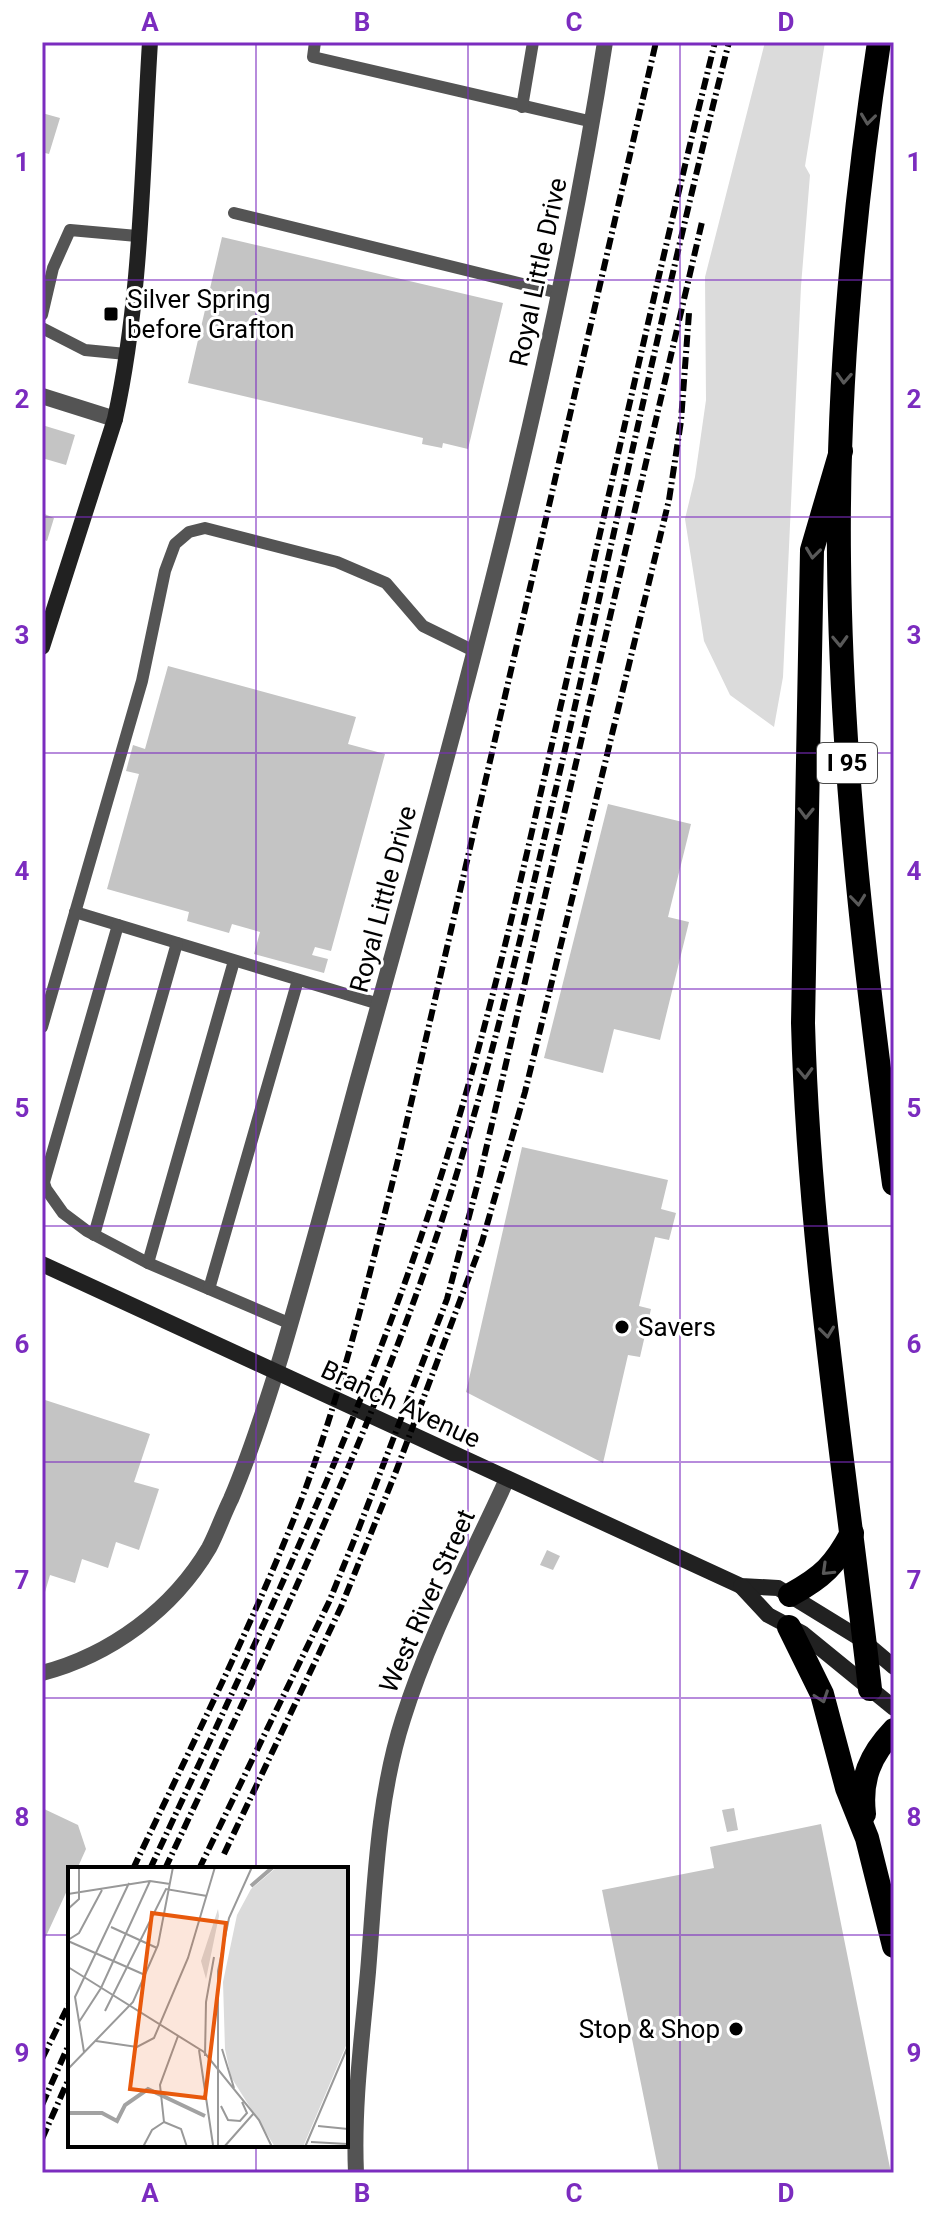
<svg xmlns="http://www.w3.org/2000/svg" width="936" height="2215" font-family="Roboto,sans-serif">
<style>
.green{fill:#dbdbdb}
.building{fill:#c4c4c4}
.lines{fill:none;stroke-linecap:round;stroke-linejoin:round}
.lane{stroke:#545454;stroke-width:12}
.street{stroke:#545454;stroke-width:16}
.secondary{stroke:#212121;stroke-width:16}
.highway{stroke:#000;stroke-width:24}
.rail{stroke:#000;stroke-width:6;stroke-dasharray:12 4 2 4;stroke-linecap:butt}
.oneway{stroke:#595959}
.grid{fill:none;stroke:#7b2cbf;stroke-width:2;stroke-opacity:0.55}
.poi-dot{fill:#000;stroke:#fff;stroke-width:3}
.labels{text-anchor:middle;dominant-baseline:central;stroke-width:6;stroke-linejoin:round;paint-order:stroke}
.shield{fill:#fff;stroke:#4c4c4c;stroke-width:2}
.shield-label{font-size:24px;font-weight:bold;fill:#000}
.street-label{font-size:26px;fill:#000;stroke:#fff}
.poi-label{font-size:26px;fill:#000;stroke:#fff;text-anchor:start}
.inset-river{fill:none;stroke:#a2a2a2;stroke-width:4}
.inset-road{fill:none;stroke:#999;stroke-width:2}
.view{fill:#e8590c;fill-opacity:0.15;stroke:#e8590c;stroke-width:4}
.inset-edge{fill:none;stroke:#000;stroke-width:4}
.neatline{fill:none;stroke:#7b2cbf;stroke-width:3}
.grid-label{font-size:26px;text-anchor:middle;font-weight:bold;fill:#7b2cbf}
</style>
<rect width="100%" height="100%" fill="#fff"/>
<polygon class="green" points="765,42 825,42 805,166 810,175 801,286 783,677 774,727 730,695 704,641 685,519 695,477 706,400 705,277"/>
<g class="building">
<polygon points="42,113 60,118 49,154 45,153 43,162"/>
<polygon points="222,237 503,303 468,449 443,443 442,448 422,444 423,438 188,383"/>
<polygon points="42,425 75,435 66,465 42,458"/>
<polygon points="42,513 54,518 47,541 42,539"/>
<polygon points="168,666 356,717 348,744 385,754 331,951 315,947 312,955 328,959 324,973 254,954 260,932 232,924 229,933 187,921 189,912 107,889 139,774 126,771 133,745 145,749"/>
<polygon points="608,804 691,824 668,917 689,922 660,1040 614,1029 603,1073 544,1058"/>
<polygon points="522,1147 668,1180 661,1209 676,1213 669,1240 655,1237 639,1306 651,1309 640,1357 628,1355 603,1463 466,1392"/>
<polygon points="42,1399 150,1434 134,1482 159,1489 139,1550 116,1542 108,1568 82,1559 75,1583 50,1575 43,1599"/>
<polygon points="547,1550 560,1556 553,1570 540,1565"/>
<polygon points="42,1808 78,1825 86,1849 77,1869 70,1869 70,1884 42,1945"/>
<polygon points="734,1808 738,1830 727,1832 722,1810"/>
<polygon points="821,1824 891,2173 659,2173 602,1890 714,1868 710,1847"/>
</g>
<g class="lines">
<g class="lane">
<polyline points="315,42 313,57 593,122"/>
<polyline points="522,107 533,42"/>
<polyline points="234,213 559,293"/>
<polyline points="42,315 53,268 70,230 137,236"/>
<polyline points="42,328 85,350 126,354"/>
<polyline points="75,912 379,1004"/>
<polyline points="42,1027 142,681 165,571 175,544 189,532 205,528 337,562 386,583 423,626 476,652"/>
<polyline points="42,1177 46,1189 63,1213 87,1231 148,1263 291,1324"/>
<polyline points="44,1182 118,925"/>
<polyline points="94,1235 177,943"/>
<polyline points="148,1263 234,961"/>
<polyline points="209,1289 298,980"/>
</g>
<g class="street">
<polyline points="42,396 115,419"/>
<path d="M 42,1673 C 111,1655 173,1609 209,1548 C 217,1533 223,1515 231,1499 C 251,1452 266,1405 281,1356 C 307,1268 331,1179 355,1090 C 451,744 550,398 605,42"/>
<path d="M 356,2173 C 353,2106 362,2039 368,1972 C 375,1888 377,1800 403,1719 C 429,1636 471,1558 507,1479"/>
</g>
<g class="secondary">
<path d="M 42,647 L 115,419 C 142,296 142,167 150,42"/>
<polyline points="42,1264 741,1586 778,1588 861,1639 894,1667"/>
<polyline points="741,1586 768,1615 802,1633 894,1708"/>
</g>
<g class="highway">
<path d="M 879,42 C 853,213 837,386 839,559 C 841,769 866,976 894,1184"/>
<path d="M 841,451 L 812,550 L 803,1023 C 809,1246 845,1467 870,1689"/>
<path d="M 790,1595 C 823,1577 835,1565 852,1533"/>
<polyline points="789,1627 822,1694 847,1788 867,1838 894,1946"/>
<path d="M 864,1814 C 860,1779 870,1755 894,1730"/>
</g>
<g class="rail">
<polyline points="224,1854 341,1607 395,1474 482,1242 525,1092 669,500 681,421 689,313"/>
<path d="M 133,1869 C 191,1746 253,1625 302,1498 C 343,1389 369,1276 397,1164 L 656,42"/>
<path d="M 150,1869 C 256,1642 365,1416 441,1176 C 490,1023 524,865 560,709 C 611,487 660,264 715,42"/>
<path d="M 165,1869 C 271,1642 382,1416 456,1176 C 501,1029 535,878 570,728 C 622,499 671,269 729,42"/>
<polyline points="199,1869 329,1602 357,1533 447,1299 480,1175 702,222"/>
<polyline points="42,2059 70,2002"/>
<polyline points="42,2105 70,2042"/>
<polyline points="42,2139 70,2076"/>
</g>
</g>
<defs><path id="oneway-chevron" d="M-2-3.5L2.5 0L-2 3.5" fill="none" stroke-width="1.6" stroke-linecap="round" stroke-linejoin="round" transform="scale(2)"/></defs>
<g class="oneway">
<use href="#oneway-chevron" transform="translate(868 119) rotate(97)"/>
<use href="#oneway-chevron" transform="translate(844 378) rotate(93)"/>
<use href="#oneway-chevron" transform="translate(813 553) rotate(97)"/>
<use href="#oneway-chevron" transform="translate(840 641) rotate(88)"/>
<use href="#oneway-chevron" transform="translate(806 813) rotate(91)"/>
<use href="#oneway-chevron" transform="translate(858 900) rotate(84)"/>
<use href="#oneway-chevron" transform="translate(805 1073) rotate(88)"/>
<use href="#oneway-chevron" transform="translate(827 1332) rotate(83)"/>
<use href="#oneway-chevron" transform="translate(827 1570) rotate(136)"/>
<use href="#oneway-chevron" transform="translate(822 1697) rotate(71)"/>
</g>
<path class="grid" d="M 256,42 L 256,1869M 468,42 L 468,2173M 680,42 L 680,2173M 42,280 L 894,280M 42,517 L 894,517M 42,753 L 894,753M 42,989 L 894,989M 42,1226 L 894,1226M 42,1462 L 894,1462M 42,1698 L 894,1698M 42,1935 L 70,1935M 346,1935 L 894,1935M 256,2145 L 256,2173"/>
<g class="poi-dot">
<rect x="103" y="306" width="16" height="16" rx="4"/>
<circle cx="622" cy="1327" r="8"/>
<circle cx="736" cy="2029" r="8"/>
</g>
<g class="labels">
<rect class="shield" x="817" y="743" width="60" height="40" rx="6"/>
<g class="shield-label">
<text x="847" y="763">I 95</text>
</g>
<g class="street-label">
<text transform="translate(538 272) rotate(-78)">Royal Little Drive</text>
<text transform="translate(383 899) rotate(-75)">Royal Little Drive</text>
<text transform="translate(401 1404) rotate(25)">Branch Avenue</text>
<text transform="translate(427 1601) rotate(-66)">West River Street</text>
</g>
<g class="poi-label">
<text x="127" y="299">Silver Spring<tspan x="127" dy="30">before Grafton</tspan></text>
<text x="638" y="1327">Savers</text>
<text x="720" y="2029" text-anchor="end">Stop &amp; Shop</text>
</g>
</g>
<g transform="translate(68 1867)">
<rect width="280" height="280" fill="#fff"/>
<path d="M 209,0 L 280,0 L 280,174 L 235,280 L 207,280 L 163,210 L 157,182 L 155,115 L 169,48 L 183,22 ZM 150,42 L 151,49 L 138,112 L 133,94 Z" fill="#dbdbdb"/>
<path class="inset-river" d="M 183,19 L 205,0M 0,246 L 34,246 L 49,254 L 57,238 L 80,222 L 137,249"/>
<path class="inset-road" d="M 0,27 L 82,14 L 102,17M 0,42 L 11,32 L 11,0M 43,60 L 89,81M 0,73 L 11,66 L 34,23M 0,74 L 77,108M 0,100 L 136,185 L 191,253 L 204,280M 37,144 L 98,22 L 139,29M 11,155 L 33,121 L 82,14M 28,174 L 69,180 L 86,171 L 120,91 L 147,0M 154,182 L 166,221M 131,183 L 145,278M 16,185 L 7,130 L 61,16M 137,189 L 138,135 L 146,90M 0,202 L 65,135 L 90,78 L 105,0M 153,239 L 160,253 L 172,254 L 179,246 L 174,235M 96,255 L 92,218 L 110,169M 96,255 L 113,262 L 119,280M 250,259 L 280,262M 243,275 L 280,277M 75,280 L 84,263 L 96,255M 150,280 L 150,104 L 161,51 L 184,0M 156,280 L 186,246M 237,280 L 280,179"/>
<path class="view" d="M 84,46 L 158,56 L 137,231 L 62,222 Z"/>
<rect width="280" height="280" class="inset-edge"/>
</g>
<rect width="936" height="2215" fill="none" stroke="#ffffff" stroke-width="88"/>
<rect x="44" y="44" width="848" height="2127" class="neatline"/>
<g class="grid-label">
<text x="150" y="31">A</text>
<text x="362" y="31">B</text>
<text x="574" y="31">C</text>
<text x="786" y="31">D</text>
<text x="22" y="171">1</text>
<text x="914" y="171">1</text>
<text x="22" y="408">2</text>
<text x="914" y="408">2</text>
<text x="22" y="644">3</text>
<text x="914" y="644">3</text>
<text x="22" y="880">4</text>
<text x="914" y="880">4</text>
<text x="22" y="1117">5</text>
<text x="914" y="1117">5</text>
<text x="22" y="1353">6</text>
<text x="914" y="1353">6</text>
<text x="22" y="1589">7</text>
<text x="914" y="1589">7</text>
<text x="22" y="1826">8</text>
<text x="914" y="1826">8</text>
<text x="22" y="2062">9</text>
<text x="914" y="2062">9</text>
<text x="150" y="2202">A</text>
<text x="362" y="2202">B</text>
<text x="574" y="2202">C</text>
<text x="786" y="2202">D</text>
</g>
</svg>
